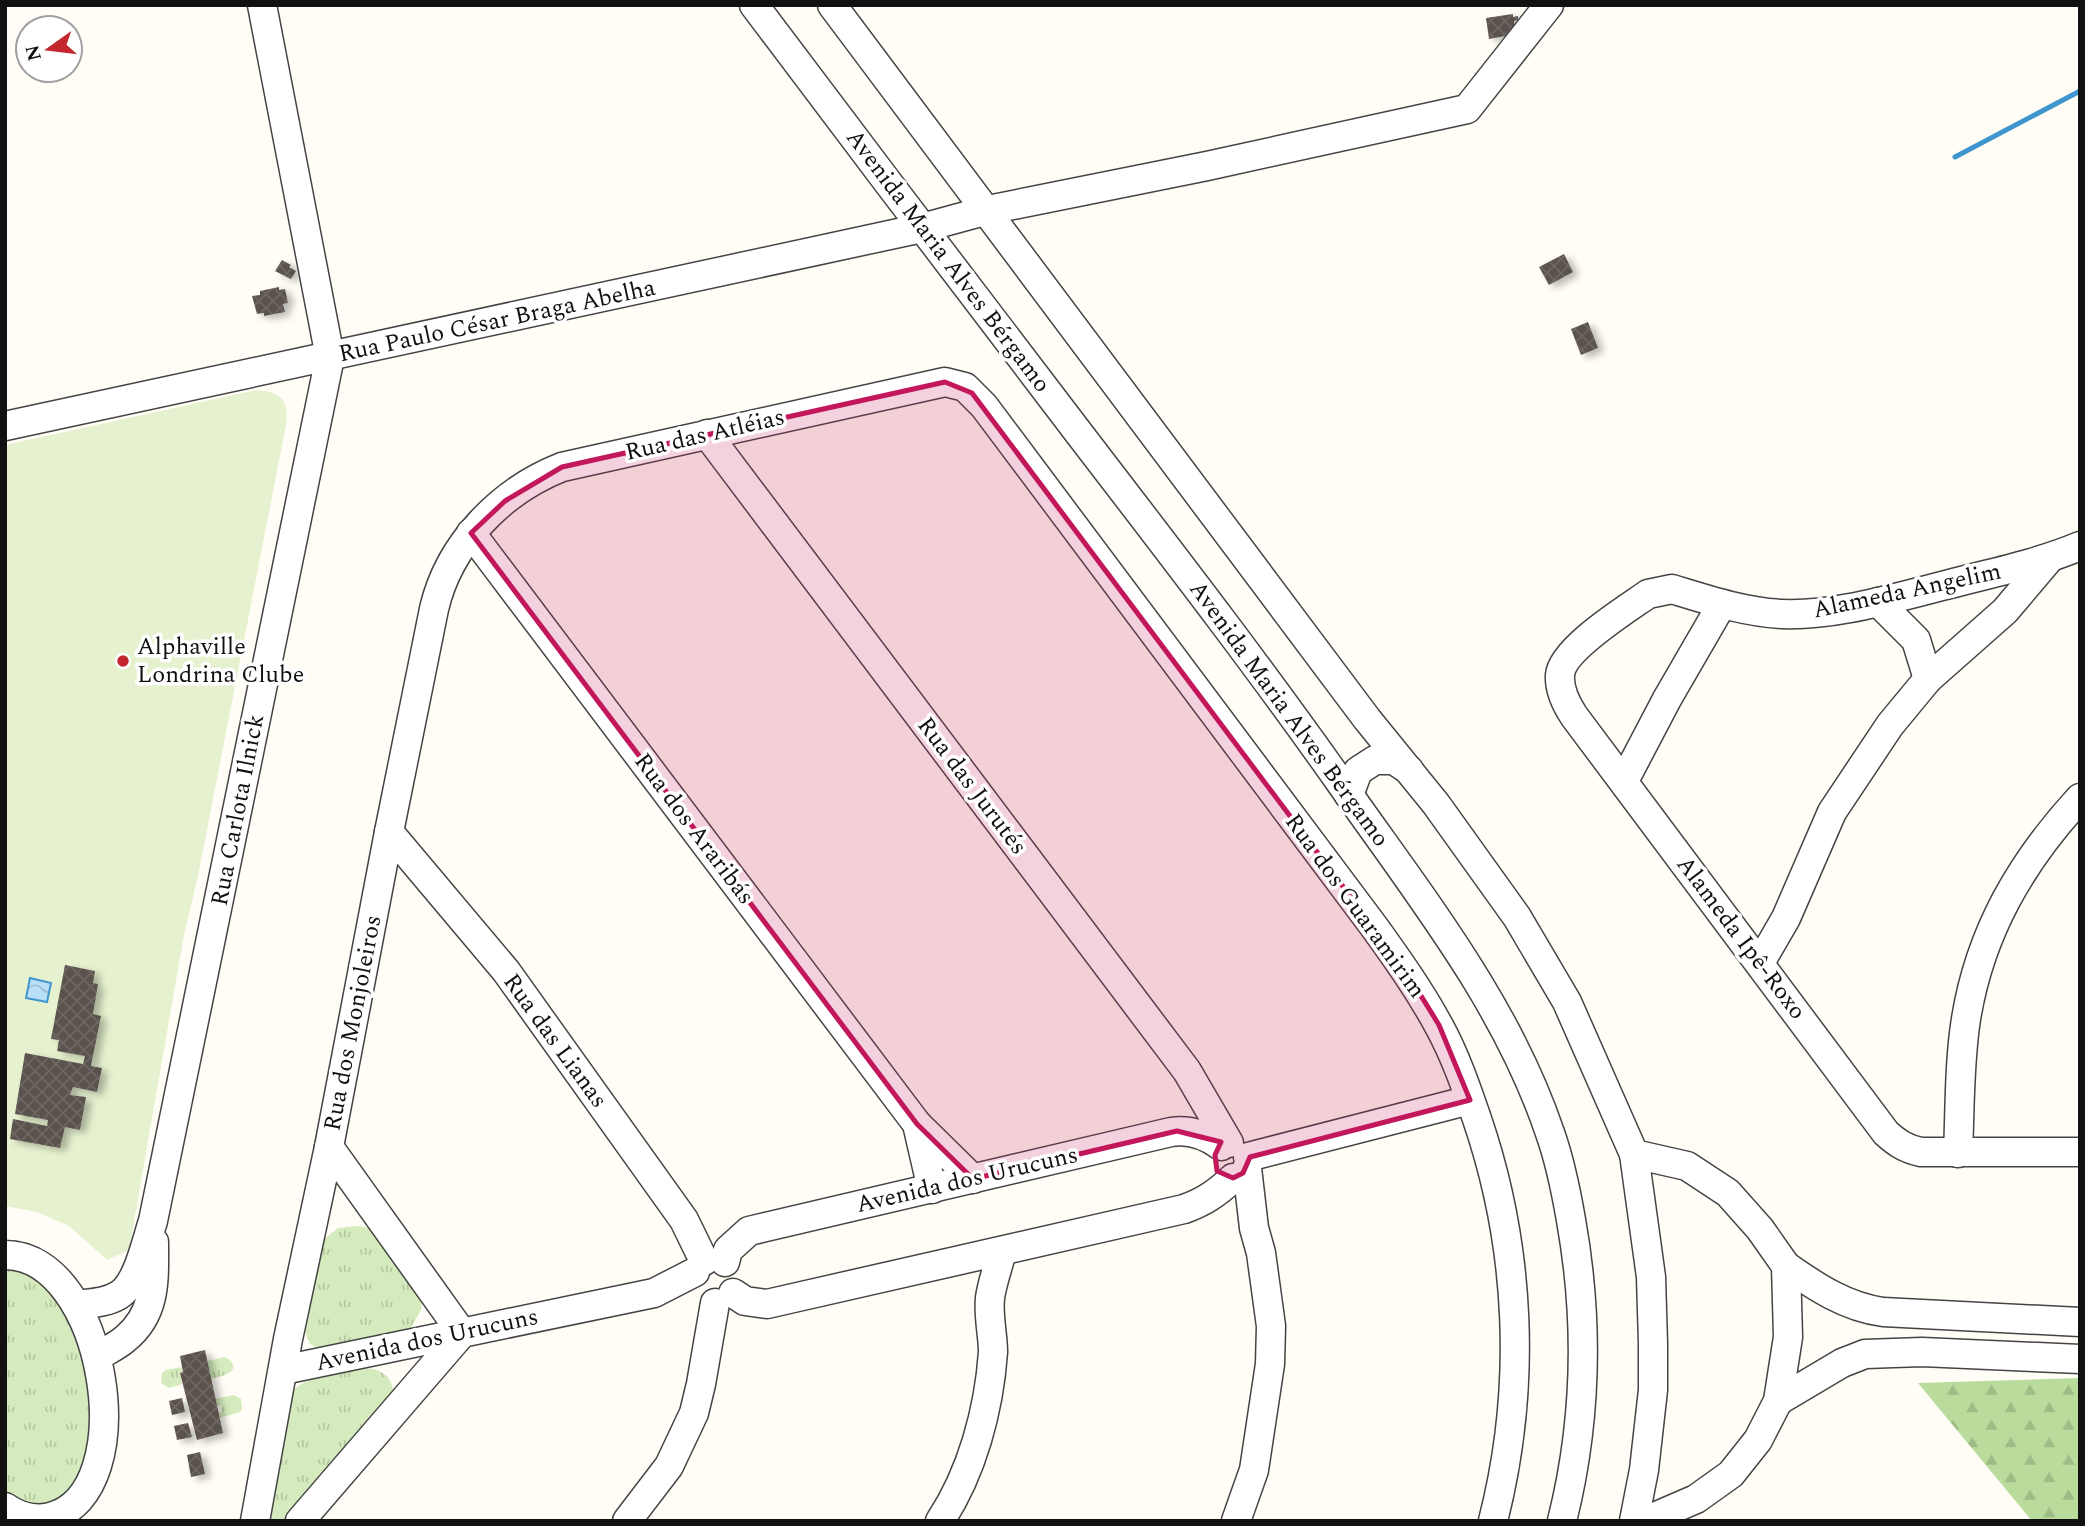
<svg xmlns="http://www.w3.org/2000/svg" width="2085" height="1526" font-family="Spectral,serif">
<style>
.grass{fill:url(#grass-tufts)}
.forest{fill:url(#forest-firs)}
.pitch{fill:#e6f2cf}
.water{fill:url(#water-waves);stroke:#3f96cf;stroke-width:2}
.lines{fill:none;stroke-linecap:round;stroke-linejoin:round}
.stream{stroke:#3f96cf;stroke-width:5}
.building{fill:url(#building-cross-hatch);filter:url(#shadow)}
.minor-casing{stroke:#444;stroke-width:31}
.minor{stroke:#fff;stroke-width:28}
.marked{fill:#c2185b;fill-opacity:0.2;stroke:#c2185b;stroke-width:5;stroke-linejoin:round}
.poi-dot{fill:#c4262e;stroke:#fff;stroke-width:2.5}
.labels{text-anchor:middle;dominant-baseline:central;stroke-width:7;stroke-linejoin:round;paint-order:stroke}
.street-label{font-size:24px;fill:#111;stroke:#fff}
.poi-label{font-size:24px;fill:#111;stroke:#fff;text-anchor:start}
</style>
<defs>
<pattern id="grass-tufts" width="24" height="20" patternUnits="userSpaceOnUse" patternTransform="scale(1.75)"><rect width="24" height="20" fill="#d5ebbd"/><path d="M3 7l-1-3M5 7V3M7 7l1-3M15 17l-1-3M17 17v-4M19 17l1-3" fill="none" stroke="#b6c8a1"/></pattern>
<pattern id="forest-firs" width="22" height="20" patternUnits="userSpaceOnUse" patternTransform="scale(1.75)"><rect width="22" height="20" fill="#b9dc9c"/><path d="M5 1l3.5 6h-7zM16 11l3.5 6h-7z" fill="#9ebc85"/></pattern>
<pattern id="water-waves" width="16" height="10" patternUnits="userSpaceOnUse" patternTransform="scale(1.75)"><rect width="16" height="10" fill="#b9e0f7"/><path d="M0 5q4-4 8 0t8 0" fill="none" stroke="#9ebfd3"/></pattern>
<pattern id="building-cross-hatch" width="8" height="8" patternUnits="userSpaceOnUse" patternTransform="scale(1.75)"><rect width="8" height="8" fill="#5a524d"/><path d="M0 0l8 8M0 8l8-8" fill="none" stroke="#6d6662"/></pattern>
<filter id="shadow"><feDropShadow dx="6" dy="3.5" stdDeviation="3.5" flood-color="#0004"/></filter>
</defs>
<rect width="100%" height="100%" fill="#fffdf5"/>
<g class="grass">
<polygon points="358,1226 366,1227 377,1234 422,1300 421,1310 409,1331 324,1351 310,1344 304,1329 323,1240 338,1228"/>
<polygon points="5,1267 27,1271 57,1297 86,1359 91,1446 73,1491 49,1506 19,1503 5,1492"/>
<path d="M 225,1357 C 246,1370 223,1376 211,1379 L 207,1361 Z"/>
<polygon points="181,1367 183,1372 180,1374 182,1384 169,1388 161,1383 162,1373 166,1370"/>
<path d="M 366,1368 C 383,1370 391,1376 394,1393 L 290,1521 L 265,1521 L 290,1394 C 304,1375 343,1371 366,1368 Z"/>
<polygon points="234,1395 241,1399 242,1409 240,1412 219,1418 218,1413 222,1412 221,1405 217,1406 215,1399"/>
</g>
<polygon class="forest" points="2080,1378 2080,1521 2032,1521 1918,1383"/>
<path class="pitch" d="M 256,390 C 280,392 290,399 286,425 L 198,876 L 184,935 L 129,1250 L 107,1260 L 69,1226 L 37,1212 L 5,1206 L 5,445 Z"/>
<polygon class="water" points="30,978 51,983 47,1002 26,998"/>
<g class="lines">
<polyline class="stream" points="1955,157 2080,91"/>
</g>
<g class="building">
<polygon points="1513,14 1513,17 1518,16 1518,20 1514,21 1516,34 1489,39 1486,18"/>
<polygon points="1564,254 1573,272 1549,285 1539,267"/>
<polygon points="282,260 291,265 289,267 296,271 291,279 275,271"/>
<polygon points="279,287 279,290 285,289 288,303 283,304 285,312 264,316 264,313 257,314 252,296 260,295 260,291"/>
<polygon points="1588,322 1598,348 1581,355 1571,329"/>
<polygon points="65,965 95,971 93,983 98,984 93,1014 101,1016 91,1066 102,1068 97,1092 73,1087 70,1095 86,1097 80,1130 65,1127 60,1148 10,1139 13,1119 47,1126 48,1120 15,1114 25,1053 83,1064 85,1056 57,1051 59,1040 51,1039"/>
<polygon points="205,1350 223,1433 197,1440 180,1373 183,1372 180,1356"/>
<polygon points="182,1398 185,1412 172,1415 169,1401"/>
<polygon points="188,1423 192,1437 177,1440 174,1426"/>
<polygon points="200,1452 205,1474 191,1477 187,1455"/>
</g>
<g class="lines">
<defs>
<g id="minor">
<path d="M 754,5 C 861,148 970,290 1078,432 C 1167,548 1256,663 1340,782 C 1418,894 1506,1002 1550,1133 C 1560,1161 1566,1191 1571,1220 C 1589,1321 1587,1421 1562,1521"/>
<polyline points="832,5 1367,719 1436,804 1517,917 1567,1002 1634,1154 1651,1277 1653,1344 1653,1390 1644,1470 1634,1521"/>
<polyline points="5,426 922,228 988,210 1207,166 1467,109 1549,5"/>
<polyline points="707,434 1187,1071 1229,1143"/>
<polyline points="471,533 917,1124 973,1179"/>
<path d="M 2080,546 C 2037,564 1991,573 1946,585 C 1893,598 1837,616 1782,614 C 1744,612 1708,600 1672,589 L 1648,594 C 1627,609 1562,649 1560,675 C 1559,690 1566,704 1574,716 L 1886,1133 C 1897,1143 1906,1149 1921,1152 L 2080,1152"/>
<polyline points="1878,602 1916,640 1928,679"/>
<polyline points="1624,781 1667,699 1722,604"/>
<polyline points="1349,795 1358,771 1375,760 1394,760 1409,770"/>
<polyline points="389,832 506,971 684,1220 704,1261"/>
<polyline points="1760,963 1786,918 1832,812 1890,725 1928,679 2005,611 2049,559"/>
<polyline points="917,1124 932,1189"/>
<polyline points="329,1147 462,1333"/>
<path d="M 1958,1153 C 1960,1109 1959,1063 1966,1019 C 1980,932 2021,862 2080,798"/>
<polyline points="1634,1154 1687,1166 1728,1193 1760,1229 1786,1266 1788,1337 1778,1401 1758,1440 1731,1474 1696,1499 1645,1521"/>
<polyline points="1248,1157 1470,1100"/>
<path d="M 5,1255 C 106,1255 144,1494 50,1517 C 34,1521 19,1517 5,1507"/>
<path d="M 725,1262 L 728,1250 L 749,1231 L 1171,1132 C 1190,1129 1206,1135 1221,1146"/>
<path d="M 1786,1266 C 1816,1287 1846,1307 1883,1312 L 2080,1322"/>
<path d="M 733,1293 L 745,1301 L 767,1304 L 1184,1209 C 1204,1202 1217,1193 1233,1178"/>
<path d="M 76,1305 C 91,1303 106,1303 119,1295 C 138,1283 146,1242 153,1221 L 330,357 L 262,5"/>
<path d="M 97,1357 C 106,1351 117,1346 125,1339 C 157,1313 154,1279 154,1242"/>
<polyline points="283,1370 654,1293 695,1272"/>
<polyline points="1778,1401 1842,1363 1865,1354 1922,1352 2080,1359"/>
<path d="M 255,1521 L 288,1339 L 329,1147 L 389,832 L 434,609 C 449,544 501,491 562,467 L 945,382 L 965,387 L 984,406 L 1375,928 C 1398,960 1420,991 1439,1026 C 1455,1055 1466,1087 1477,1119 C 1521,1248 1527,1388 1493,1521"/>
<polyline points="300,1521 462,1333"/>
<polyline points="627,1521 669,1466 694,1413 701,1384 715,1303"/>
<path d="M 940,1521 C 972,1473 989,1410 993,1352 C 993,1335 988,1316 990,1298 C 992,1283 998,1267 1002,1251"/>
<polyline points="1236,1521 1254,1470 1270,1364 1271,1326 1261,1253 1254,1228 1247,1168"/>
</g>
</defs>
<use href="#minor" class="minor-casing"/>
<use href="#minor" class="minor"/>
</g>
<path class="marked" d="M 945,382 L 972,393 L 1402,965 L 1439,1025 L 1470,1100 L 1250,1157 L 1243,1173 L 1233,1178 L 1217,1171 L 1215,1155 L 1221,1142 L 1177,1131 L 973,1179 L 917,1124 L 471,533 L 505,501 L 562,467 Z"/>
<circle class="poi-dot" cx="123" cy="661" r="7"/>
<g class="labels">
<g class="street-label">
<text transform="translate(948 261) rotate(53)">Avenida Maria Alves Bérgamo</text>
<text transform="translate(497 321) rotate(-12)">Rua Paulo César Braga Abelha</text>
<text transform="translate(705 435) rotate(-13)">Rua das Atléias</text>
<text transform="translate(1907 591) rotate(-12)">Alameda Angelim</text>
<text transform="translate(1289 714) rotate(54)">Avenida Maria Alves Bérgamo</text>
<text transform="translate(972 786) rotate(53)">Rua das Jurutés</text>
<text transform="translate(238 810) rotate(-79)">Rua Carlota Ilnick</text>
<text transform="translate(694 829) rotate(53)">Rua dos Araribás</text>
<text transform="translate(1355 906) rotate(54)">Rua dos Guaramirim</text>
<text transform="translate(1741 938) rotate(53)">Alameda Ipê-Roxo</text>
<text transform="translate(353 1023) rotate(-79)">Rua dos Monjoleiros</text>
<text transform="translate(555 1041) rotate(54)">Rua das Lianas</text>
<text transform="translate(967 1180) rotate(-13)">Avenida dos Urucuns</text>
<text transform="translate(427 1340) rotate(-12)">Avenida dos Urucuns</text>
</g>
<g class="poi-label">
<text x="137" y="647">Alphaville<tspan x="137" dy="28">Londrina Clube</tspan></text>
</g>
</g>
<rect width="2085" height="1526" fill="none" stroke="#111111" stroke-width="14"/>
<g transform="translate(49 49) rotate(256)"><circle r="33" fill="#ffffff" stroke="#a0a0a0" stroke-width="2"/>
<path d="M0-5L12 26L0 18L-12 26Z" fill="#c4262e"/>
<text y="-10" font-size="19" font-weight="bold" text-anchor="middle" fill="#111111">N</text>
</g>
</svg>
